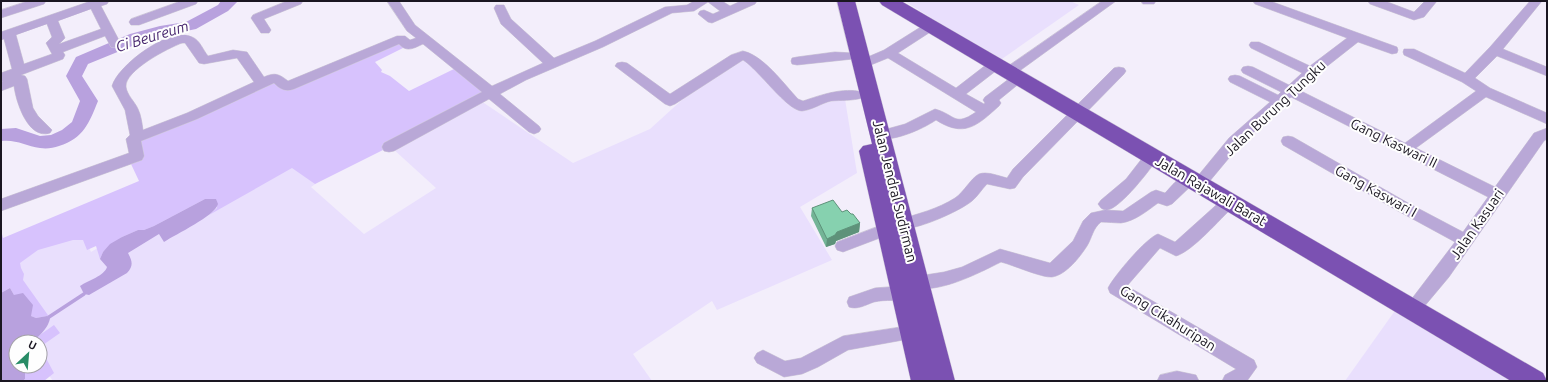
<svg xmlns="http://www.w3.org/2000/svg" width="1548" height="382" font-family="Ubuntu,sans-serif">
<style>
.built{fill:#e9dffd}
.green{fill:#d7c2fd}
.water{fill:#b8a1de}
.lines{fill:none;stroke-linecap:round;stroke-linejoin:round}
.stream{stroke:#b8a1de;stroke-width:3.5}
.river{fill:#b8a1de;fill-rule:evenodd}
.minor-casing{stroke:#d0cbd8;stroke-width:1}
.highway-casing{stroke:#d0cbd8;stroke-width:1}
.minor{fill:#b9a8d7;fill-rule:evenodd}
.highway{fill:#7b51b2;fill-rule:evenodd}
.wall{fill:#73b496}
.shaded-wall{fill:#5e927a}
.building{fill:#86d1af;stroke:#5e927a}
.labels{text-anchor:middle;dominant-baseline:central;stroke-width:4;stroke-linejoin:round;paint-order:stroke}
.street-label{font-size:14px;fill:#1a1621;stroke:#fefefe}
.water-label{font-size:15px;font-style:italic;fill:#492870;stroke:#fefefe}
</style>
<rect width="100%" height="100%" fill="#f3eefb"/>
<g class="built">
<polygon points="908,1 1070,1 1079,5 999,61 906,2"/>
<polygon points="743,55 800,106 844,93 857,173 800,207 832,260 717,310 712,301 633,354 652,381 53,381 40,363 40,342 16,342 1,363 1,268 80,228 91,252 207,183 286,164 339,168 311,187 364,234 436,188 392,148 481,101 573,163 650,129 694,89"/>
<polygon points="1399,305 1527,381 1345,381"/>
</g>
<g class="green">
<polygon points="399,42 407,46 375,62 382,70 381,72 390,76 409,91 456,68 484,91 407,138 315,184 292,168 209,215 217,208 216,199 205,199 154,226 144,230 138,230 122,237 103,252 100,259 96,246 87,250 83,240 73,240 38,250 20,263 21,268 24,274 23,280 50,318 47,316 36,318 31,316 31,310 14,295 10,288 1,293 1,230 3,238 139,181 131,164 143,159 135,143 274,80 283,89"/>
<polygon points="54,325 60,333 40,347 54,373 44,381 23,381 25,379 21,366 40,366 40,342 30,342"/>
</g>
<g class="water">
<path d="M 205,199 L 216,199 L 218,204 C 215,216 176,234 164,242 L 159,234 L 128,253 C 132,261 134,265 127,273 L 89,295 L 84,294 L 80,286 C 89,280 104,276 107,267 L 100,259 L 103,252 L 110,244 L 122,237 L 138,230 L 144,230 L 154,226 Z"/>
<path d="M 10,288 L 14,295 L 23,293 L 33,305 L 31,316 L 36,318 L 47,316 L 50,318 C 49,327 38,339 29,342 C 26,343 20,342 16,342 L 16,366 L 21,366 L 25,371 L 25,379 L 23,381 L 1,381 L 1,293 Z"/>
</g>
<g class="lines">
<polyline class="stream" points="49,317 84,294"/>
<path class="river" d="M 221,1 L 238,1 L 228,11 L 196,29 L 162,36 L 142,42 L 88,64 L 82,76 L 98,101 C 89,123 84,138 59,146 C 53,148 47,149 40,148 C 26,146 16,139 1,141 L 1,129 L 16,128 L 40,136 L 51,135 L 62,130 L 72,122 L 80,101 L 66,76 L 76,57 L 130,34 L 160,26 L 186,22 L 218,5 Z"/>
<defs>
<g id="minor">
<polygon points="28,1 46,1 44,4 1,18 1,10"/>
<path d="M 87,1 L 109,1 L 107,4 L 101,6 L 121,44 L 119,47 L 111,47 L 105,36 L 63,52 L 65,55 L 63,59 L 21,75 L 25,76 L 27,79 L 33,108 L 38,116 L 52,130 L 50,133 C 28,140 16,102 14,86 L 1,91 L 1,82 L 3,81 L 1,81 L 1,73 L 12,69 L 4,39 L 1,40 L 1,32 L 88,2 ZM 91,9 L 101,29 L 59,44 L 65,38 L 58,21 ZM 47,24 L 52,37 L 46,43 L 52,54 L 24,64 L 16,35 Z"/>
<polygon points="181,1 198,1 196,4 139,25 131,25 129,22 131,19"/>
<polygon points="287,1 303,1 301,4 264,19 271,30 269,33 261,33 251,18 253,15"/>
<path d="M 387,1 L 399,1 L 415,25 L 492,86 L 543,63 L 501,24 L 494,8 L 496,5 L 504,5 L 511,19 L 554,58 L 595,41 L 665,7 L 687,5 L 694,1 L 722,1 L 730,6 L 741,1 L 757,1 L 755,4 L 712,23 L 708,22 L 698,14 L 700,11 L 704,10 L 713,14 L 720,11 L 708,2 L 694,11 L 672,13 L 603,47 L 526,80 L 500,94 L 539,126 L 541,129 L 539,132 L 534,134 L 529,132 L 489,99 L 394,151 L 389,152 L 384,151 L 382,147 L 384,143 L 482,92 L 423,44 C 414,48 407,53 399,44 L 294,89 C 285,92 280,89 274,83 L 197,119 L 141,141 L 144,156 L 142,160 L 1,211 L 1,199 L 129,153 L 126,139 L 130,135 L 125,110 L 112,86 C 118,65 170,26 192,37 C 200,40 203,50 208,56 L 233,50 L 247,52 L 264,77 C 275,72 279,74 288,81 L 397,36 L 405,36 L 410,40 L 416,38 L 407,31 ZM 182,43 L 185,43 L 199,63 L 204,64 L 237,58 L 254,82 L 187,113 L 143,130 C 142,123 141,115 138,109 C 135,102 127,95 126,87 C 124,71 168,48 182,43 Z"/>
<polygon points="1102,1 1116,1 1014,75 1009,76 1004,75 1002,72 1004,69"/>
<polygon points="1141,1 1156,1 1154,4 1143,4"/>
<path d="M 1253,1 L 1270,1 L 1397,47 L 1398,50 L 1397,53 L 1392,54 L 1358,42 L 1316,75 L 1299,90 L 1405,143 L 1476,91 L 1462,82 L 1404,55 L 1403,52 L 1404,49 L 1414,49 L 1465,73 L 1490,47 L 1530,1 L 1542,1 L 1503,49 L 1547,67 L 1547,76 L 1497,56 L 1475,78 L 1490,88 L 1547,113 L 1547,124 L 1486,97 L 1416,148 L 1495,187 L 1534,133 L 1547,128 L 1547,139 L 1544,141 L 1449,277 L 1418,314 L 1412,316 L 1406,314 L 1404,309 L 1455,242 L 1398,211 L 1283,145 L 1281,141 L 1283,137 L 1288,136 L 1293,137 L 1408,203 L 1463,232 L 1488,197 L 1291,97 L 1239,146 L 1204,188 L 1199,189 L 1194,188 L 1192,185 L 1172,204 L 1167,206 L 1158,203 C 1147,211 1135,221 1121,223 C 1115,223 1108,222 1101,222 C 1093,228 1092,238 1087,246 C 1080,257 1066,275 1052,277 C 1042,278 1013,265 1001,262 C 979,273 937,295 912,287 L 910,282 L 912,277 L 944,272 L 962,267 L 1000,249 L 1050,263 L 1073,241 L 1083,221 L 1091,213 L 1105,210 L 1123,211 L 1151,192 L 1156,190 L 1165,193 C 1173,185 1183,170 1195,174 L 1197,177 L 1229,138 L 1270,102 L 1230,82 L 1228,79 L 1230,76 L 1235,75 L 1240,76 L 1278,95 L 1281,92 L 1243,73 L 1241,70 L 1243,67 L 1248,66 L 1253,67 L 1289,85 L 1302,73 L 1251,48 L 1249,45 L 1251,42 L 1259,42 L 1310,66 L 1347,38 L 1255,4 Z"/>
<polygon points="1368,1 1385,1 1414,12 1425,1 1437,1 1424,17 1414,20 1370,4"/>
<path d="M 931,22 L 935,23 L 937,26 L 935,29 L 898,53 L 956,88 L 991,61 L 996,60 L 1001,61 L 1002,64 L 1001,67 L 966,94 L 984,104 L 985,103 L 983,100 L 985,97 L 1014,75 L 1019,74 L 1024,75 L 1026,78 L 999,100 L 1001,103 L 999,106 C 977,126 964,138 936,120 C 923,129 892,143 876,138 L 874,135 L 876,132 L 905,124 L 935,109 C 956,115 954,127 976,112 L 888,58 L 861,69 L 856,68 L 854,65 L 856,62 L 884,50 L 927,23 Z"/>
<path d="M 743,51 C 763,55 784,84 798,99 L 803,101 C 821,95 843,87 862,92 L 864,95 L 862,98 C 852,101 841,100 831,101 C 822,103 812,110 802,111 C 787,111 758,69 743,60 L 675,104 L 670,106 L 665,104 L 615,66 L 617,63 L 622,62 L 627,63 L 670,94 L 731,55 Z"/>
<polygon points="835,52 853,53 854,56 853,59 797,65 792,64 791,61 792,58 797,57"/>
<path d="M 1119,67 L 1124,68 L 1126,71 L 1124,74 L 1023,177 L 1015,188 L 1010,189 L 987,184 C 982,189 978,196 972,201 C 960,211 912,233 898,228 L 895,224 L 898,220 C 917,214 938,209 955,198 C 964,192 971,178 979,174 C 987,171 999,176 1007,178 L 1013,169 L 1114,68 Z"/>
<path d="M 1152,151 L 1157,152 L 1159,156 C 1152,168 1120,209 1107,210 C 1105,210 1102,209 1101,208 L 1098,204 L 1101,200 L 1126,179 L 1147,152 Z"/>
<path d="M 1229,196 L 1234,198 L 1237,202 L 1234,206 C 1220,219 1193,251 1176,256 L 1160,248 L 1127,286 L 1254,360 L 1257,367 L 1247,381 L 1222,381 L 1225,375 L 1236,369 L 1110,293 L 1108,288 C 1114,276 1146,238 1158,234 L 1175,242 L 1224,198 Z"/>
<polygon points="887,223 893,225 895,229 893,233 843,252 837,250 835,246 837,242"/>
<path d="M 904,286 L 910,288 L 912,293 L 910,298 C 898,302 886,299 874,302 C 865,305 858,310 849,307 L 847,302 L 849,297 L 875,288 Z"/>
<polygon points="914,325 920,327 923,332 920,337 848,350 818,367 802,374 784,377 757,363 754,358 757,353 763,350 785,361 801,358 843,336"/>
<polygon points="1177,371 1196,375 1199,381 1157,381 1160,375"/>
</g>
<g id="highway">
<polygon points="837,1 855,1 955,381 911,381 859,151 863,146 872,144"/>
<polygon points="879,1 901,1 1543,373 1547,381 1511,381 882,5"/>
</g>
</defs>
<use href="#minor" class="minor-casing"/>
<use href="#highway" class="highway-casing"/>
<use href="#minor" class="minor"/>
<use href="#highway" class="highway"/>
</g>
<polygon class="wall" points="812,208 842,212 851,214 860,223 859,232 836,241 835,244 826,247 811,216"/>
<polygon class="shaded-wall" points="860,223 859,232 836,241 835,244 826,247 827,239 837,232"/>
<polygon class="building" points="833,200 842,212 847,210 851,214 853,214 860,223 837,232 835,235 827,239 812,208"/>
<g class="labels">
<g class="street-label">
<text transform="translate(1275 108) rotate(-43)">Jalan Burung Tungku</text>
<text transform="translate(1394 143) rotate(26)">Gang Kaswari II</text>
<text transform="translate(895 191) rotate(76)">Jalan Jendral Sudirman</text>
<text transform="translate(1211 191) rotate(30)">Jalan Rajawali Barat</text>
<text transform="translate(1376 191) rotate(29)">Gang Kaswari I</text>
<text transform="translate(1477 224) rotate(-55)">Jalan Kasuari</text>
<text transform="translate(1168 318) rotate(32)">Gang Cikahuripan</text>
</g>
<g class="water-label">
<text transform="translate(152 36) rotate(-17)">Ci Beureum</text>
</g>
</g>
<rect width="1548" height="382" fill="none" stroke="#1a1621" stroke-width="4"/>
<g transform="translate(28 354) rotate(26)"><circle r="19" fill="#fefefe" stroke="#a3a1a6"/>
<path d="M0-3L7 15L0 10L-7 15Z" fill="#288c66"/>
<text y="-6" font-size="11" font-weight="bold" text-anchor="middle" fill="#1a1621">U</text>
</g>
</svg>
